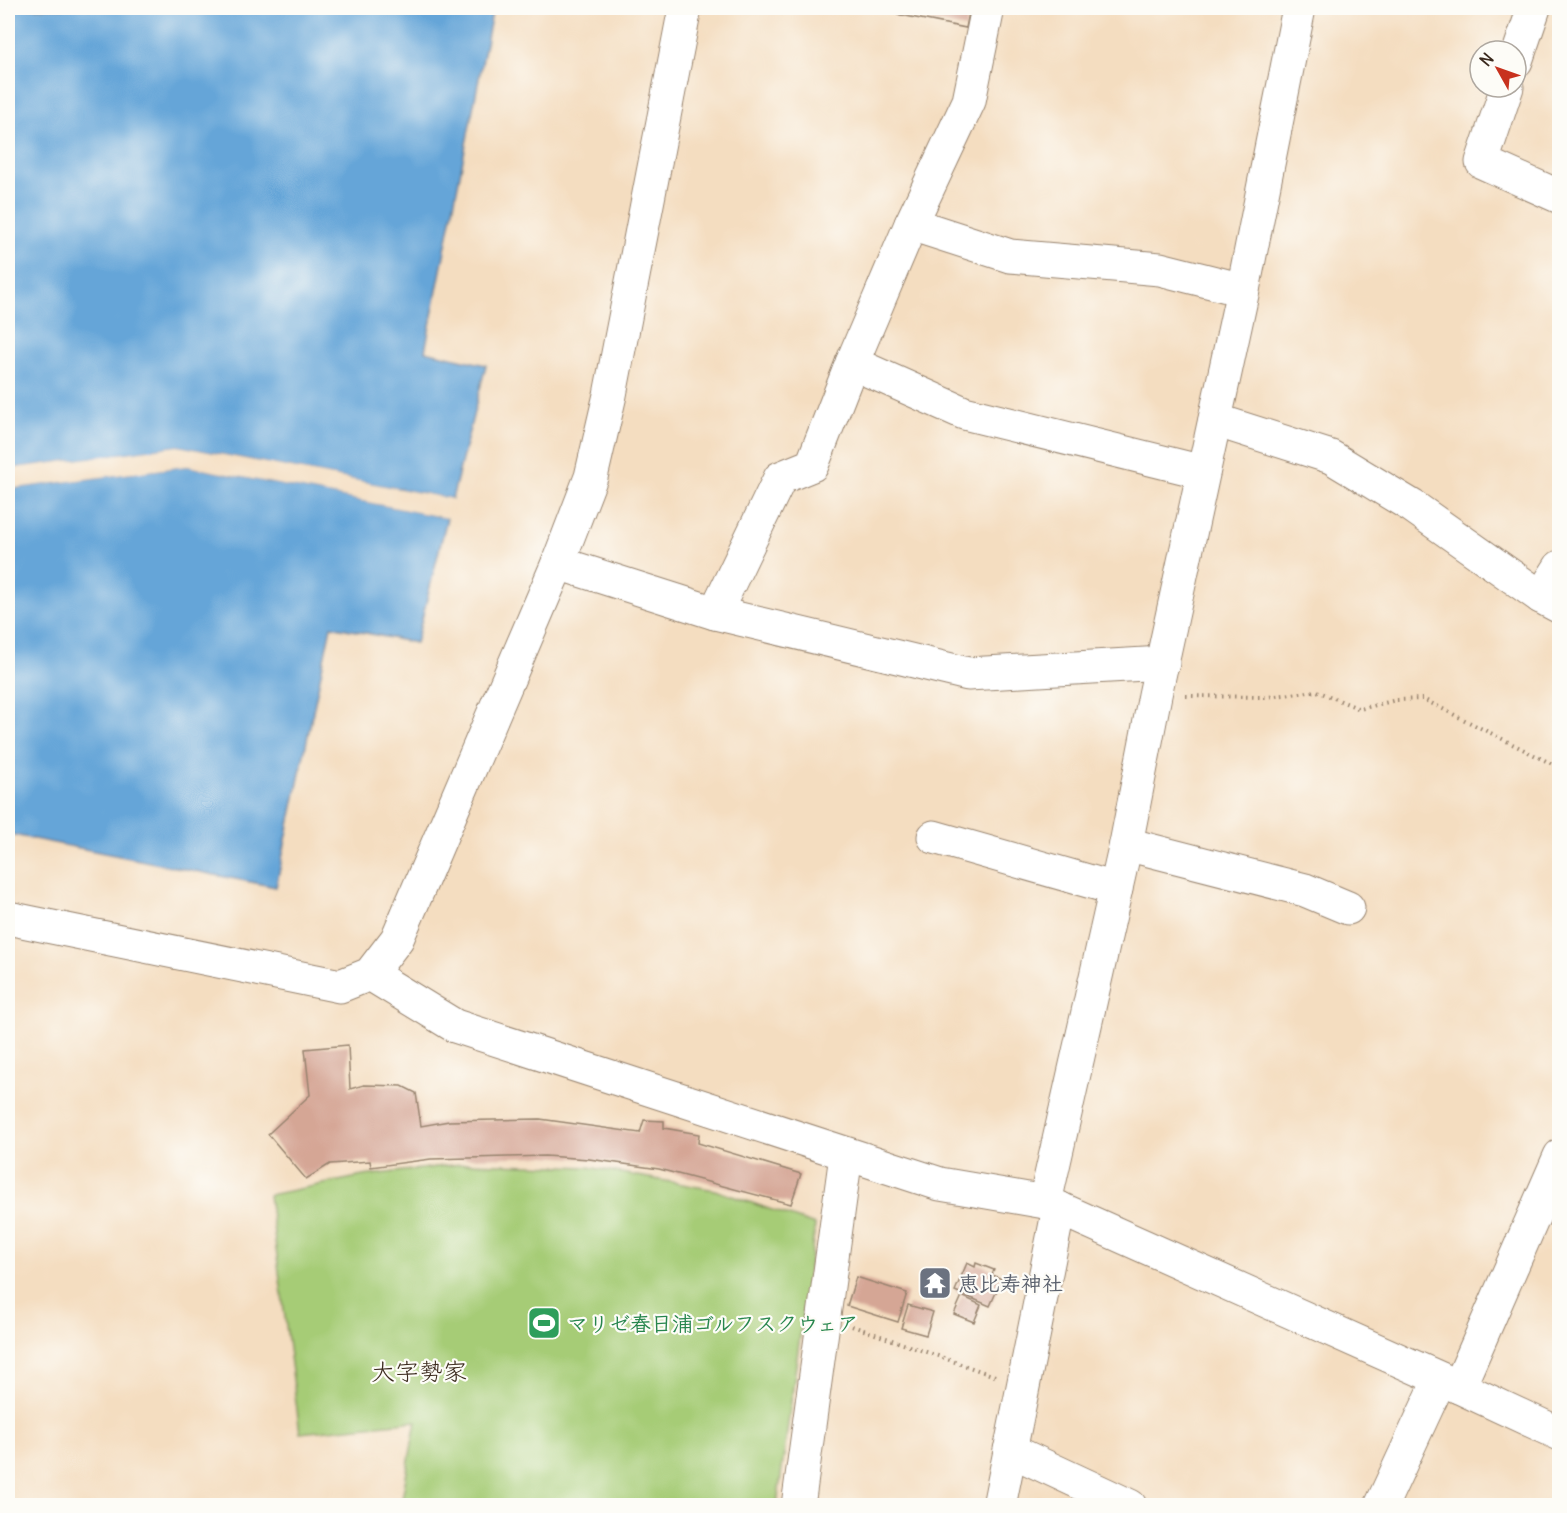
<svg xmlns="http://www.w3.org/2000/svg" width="1567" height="1513" font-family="Delius,'Klee One',sans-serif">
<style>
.green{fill:#a6cc76;stroke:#707b4a;stroke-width:1.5}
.water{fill:#65a5d8;stroke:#50687b;stroke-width:1.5}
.pier{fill:#f4ddc0}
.building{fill:#d5a695}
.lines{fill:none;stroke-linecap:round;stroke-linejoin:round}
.minor-casing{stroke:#98846f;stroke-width:35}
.tertiary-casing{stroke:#98846f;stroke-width:35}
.path{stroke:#98846f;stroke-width:4;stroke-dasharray:1.5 4.5;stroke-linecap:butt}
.minor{stroke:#fff;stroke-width:33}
.tertiary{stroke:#fff;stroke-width:33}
.labels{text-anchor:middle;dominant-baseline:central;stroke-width:4.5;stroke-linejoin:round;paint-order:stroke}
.worship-label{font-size:21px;font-weight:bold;fill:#5b616d;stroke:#fdfcf7;text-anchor:start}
.leisure-label{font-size:21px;font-weight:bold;fill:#27864d;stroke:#fdfcf7;text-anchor:start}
.quarter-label{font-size:24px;fill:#3b2a1e;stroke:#fdfcf7}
</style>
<rect width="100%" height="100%" fill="#fdfcf7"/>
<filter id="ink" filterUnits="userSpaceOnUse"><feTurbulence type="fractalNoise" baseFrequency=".0167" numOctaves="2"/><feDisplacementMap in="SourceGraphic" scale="12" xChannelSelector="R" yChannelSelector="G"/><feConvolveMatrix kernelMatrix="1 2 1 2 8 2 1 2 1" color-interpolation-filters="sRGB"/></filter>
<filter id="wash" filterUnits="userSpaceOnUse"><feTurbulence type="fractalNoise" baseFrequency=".008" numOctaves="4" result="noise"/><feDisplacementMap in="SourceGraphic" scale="24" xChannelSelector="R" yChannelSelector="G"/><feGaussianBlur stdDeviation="1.35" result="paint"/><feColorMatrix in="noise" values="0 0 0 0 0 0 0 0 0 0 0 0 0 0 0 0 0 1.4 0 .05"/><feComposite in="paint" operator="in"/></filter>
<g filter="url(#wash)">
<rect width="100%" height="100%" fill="#f4ddc0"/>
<polygon class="green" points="469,1163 588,1167 715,1190 815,1225 777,1505 401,1505 416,1421 300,1433 269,1195 363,1176"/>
<g class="water">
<polygon points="8,8 493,8 425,351 486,365 452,499 178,446 8,469"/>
<polygon points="187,466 447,518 416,643 331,626 276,887 8,834 8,489"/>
</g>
<g class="pier">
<polygon points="178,446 452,499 452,502 178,449 8,472 8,469"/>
<polygon points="188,463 448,515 447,518 187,466 8,489 8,486"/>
</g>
<g id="blocks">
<g class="building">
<polygon points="866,8 970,8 966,28"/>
<polygon points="348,1045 350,1089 364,1085 402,1086 416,1093 421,1126 449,1121 540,1119 640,1133 644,1120 664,1121 664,1128 699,1134 698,1143 801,1174 791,1204 659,1169 589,1159 545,1156 431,1159 371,1167 370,1161 330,1164 306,1179 268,1134 310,1095 305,1049"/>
<polygon points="967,1263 975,1267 976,1263 994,1270 992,1275 1002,1279 990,1306 955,1291"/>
<polygon points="856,1277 907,1293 898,1322 847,1306"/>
<polygon points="962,1296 981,1305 974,1322 954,1314"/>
<polygon points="908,1305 933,1312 926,1335 901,1328"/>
</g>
</g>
</g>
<g filter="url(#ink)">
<use href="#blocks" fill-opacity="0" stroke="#98846f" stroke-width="1.5"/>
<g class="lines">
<defs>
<g id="minor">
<polyline points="1516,61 1534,8"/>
<polyline points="1507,87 1482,162 1560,197"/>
<polyline points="911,224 1010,256 1160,269 1243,290"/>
<polyline points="852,363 964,413 1203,472"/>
<polyline points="1215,420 1331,457 1412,506 1541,597 1560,607"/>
<polyline points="558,563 715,613 968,674 1163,663"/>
<polyline points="1541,597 1560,567"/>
<polyline points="715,613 780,478 812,465 852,363 911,224 969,101 988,8"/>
<polyline points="934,837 1116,889"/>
<polyline points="1126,844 1305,890 1348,908"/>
<polyline points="1459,1387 1560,1156"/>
<polyline points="1010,1450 1130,1506"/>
<polyline points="798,1506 846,1155"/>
<polyline points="999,1506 1059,1208"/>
<polyline points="1381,1506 1440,1379"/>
</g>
<g id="tertiary">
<polyline points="8,918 340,986 370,974 397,939 558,563 591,477 610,395 685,8"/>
<polyline points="370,974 455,1026 940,1184 1045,1202 1459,1387 1560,1434"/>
<polyline points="1045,1202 1126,844 1155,695 1243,290 1299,8"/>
</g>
</defs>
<use href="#minor" class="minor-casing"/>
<use href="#tertiary" class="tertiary-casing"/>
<g class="path">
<polyline points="1186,696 1267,697 1317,691 1360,709 1396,700 1423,699 1560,768"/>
<polyline points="852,1326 995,1376"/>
</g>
<use href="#minor" class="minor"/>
<use href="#tertiary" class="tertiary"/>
</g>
</g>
<defs>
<symbol id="temple-square" viewBox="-11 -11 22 22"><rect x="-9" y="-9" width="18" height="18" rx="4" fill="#6b7280" stroke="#fdfcf7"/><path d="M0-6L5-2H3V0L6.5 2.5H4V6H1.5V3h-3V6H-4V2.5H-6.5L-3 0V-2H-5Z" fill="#fff"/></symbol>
<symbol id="stadium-square" viewBox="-11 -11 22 22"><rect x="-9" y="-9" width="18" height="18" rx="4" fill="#2e9e5b" stroke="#fdfcf7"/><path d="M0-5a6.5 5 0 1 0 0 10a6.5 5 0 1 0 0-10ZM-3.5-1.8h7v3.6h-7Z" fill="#fff"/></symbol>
</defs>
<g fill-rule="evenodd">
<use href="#temple-square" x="916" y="1264" width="38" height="38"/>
<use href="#stadium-square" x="525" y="1304" width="38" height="38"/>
</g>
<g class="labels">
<g class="worship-label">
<text x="958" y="1283">恵比寿神社</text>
</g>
<g class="leisure-label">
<text x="567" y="1323">マリゼ春日浦ゴルフスクウェア</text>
</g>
<g class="quarter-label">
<text x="419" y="1371">大字勢家</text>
</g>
</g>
<rect width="1567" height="1513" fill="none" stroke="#fdfcf7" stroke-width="30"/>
<g transform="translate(1498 69) rotate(310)"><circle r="28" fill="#fdfcf7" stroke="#afa8a0" stroke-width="1.5"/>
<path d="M0-4.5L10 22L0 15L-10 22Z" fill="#c8321e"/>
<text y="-9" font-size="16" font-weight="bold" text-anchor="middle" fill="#3b2a1e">N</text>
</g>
</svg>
